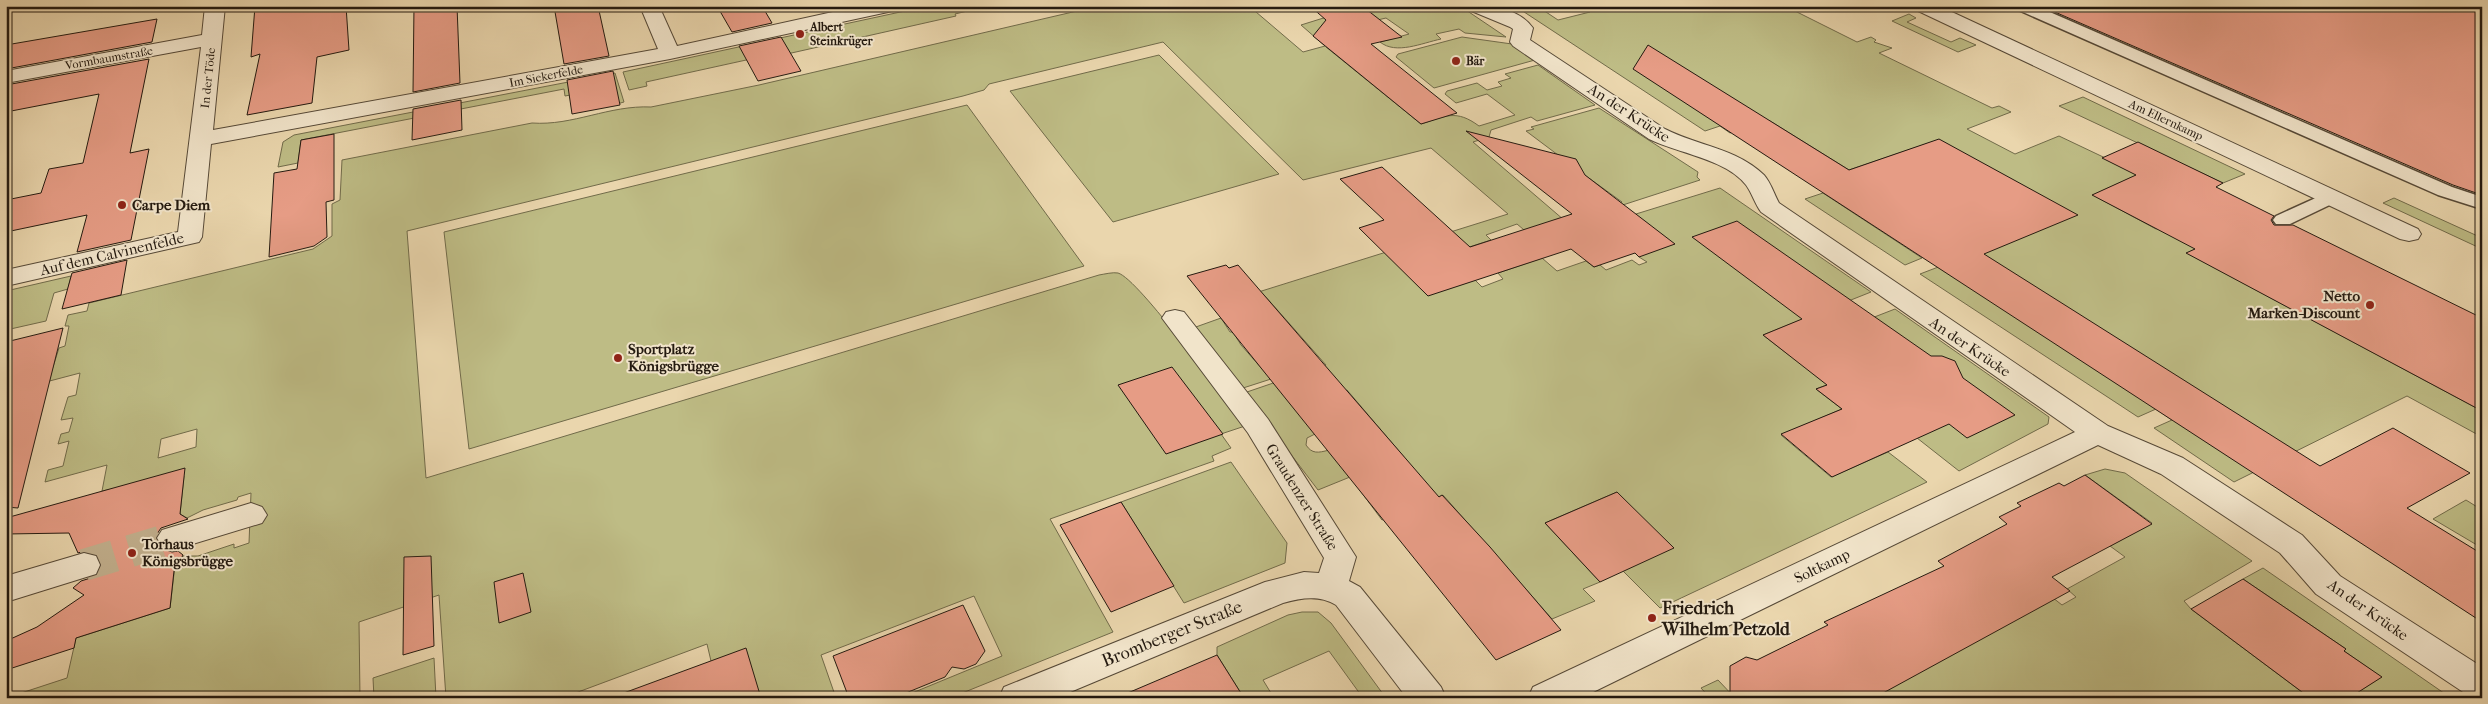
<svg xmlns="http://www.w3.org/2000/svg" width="2488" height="704" font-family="'IM FELL French Canon',serif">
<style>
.green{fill:#bebc85;stroke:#716b4a;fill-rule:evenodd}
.building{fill:#e69c85;stroke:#241a10}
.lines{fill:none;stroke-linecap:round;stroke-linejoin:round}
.minor-tunnel{stroke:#c2b08e;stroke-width:32;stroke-dasharray:32 16;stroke-linecap:butt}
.service-casing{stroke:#564937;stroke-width:3}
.minor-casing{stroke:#564937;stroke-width:2}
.service{fill:#f1e4ca;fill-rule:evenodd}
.minor{fill:#f1e4ca;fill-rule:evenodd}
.poi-dot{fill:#8f2418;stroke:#f1e4ca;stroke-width:2}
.labels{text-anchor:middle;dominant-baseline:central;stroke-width:4;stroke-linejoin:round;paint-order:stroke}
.far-poi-label{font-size:12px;font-weight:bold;fill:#241a10;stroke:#f1e4ca;text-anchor:start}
.far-street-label{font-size:12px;fill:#241a10;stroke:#f1e4ca}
.street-label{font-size:15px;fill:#241a10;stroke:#f1e4ca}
.poi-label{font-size:15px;font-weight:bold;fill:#241a10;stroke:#f1e4ca;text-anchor:start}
.near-poi-label{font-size:18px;font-weight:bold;fill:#241a10;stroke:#f1e4ca;text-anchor:start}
.near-street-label{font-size:18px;fill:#241a10;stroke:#f1e4ca}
</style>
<rect width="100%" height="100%" fill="#ead6ad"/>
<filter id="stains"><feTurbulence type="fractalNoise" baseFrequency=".004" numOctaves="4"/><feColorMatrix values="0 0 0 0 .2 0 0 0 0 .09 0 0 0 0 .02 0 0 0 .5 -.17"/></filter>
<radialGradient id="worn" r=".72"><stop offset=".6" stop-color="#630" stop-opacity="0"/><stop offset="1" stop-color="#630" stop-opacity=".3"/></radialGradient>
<g class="green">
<polygon points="928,6 988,6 955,14 956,16 787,54 769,55 646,82 647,86 629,90 623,72"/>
<path d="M 1082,6 L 1249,6 L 1303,52 L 1325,46 L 1301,25 L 1362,6 L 1460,6 L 1506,37 L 1465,33 L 1459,29 L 1436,34 L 1441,39 C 1422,43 1396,55 1380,42 L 1409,34 L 1386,18 L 1348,27 L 1326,47 L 1421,124 C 1446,116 1456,109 1479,126 L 1515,115 L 1487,94 L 1456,103 L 1445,94 L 1447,91 L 1477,83 L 1487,90 L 1502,86 L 1498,82 L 1511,78 L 1505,74 L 1538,65 L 1595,105 L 1537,121 L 1531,117 L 1491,130 L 1489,137 L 1473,142 L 1564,220 L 1622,202 L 1575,168 L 1578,165 L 1577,161 L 1562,158 L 1526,131 L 1534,129 L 1531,127 L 1599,108 L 1698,172 L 1697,177 L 1700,180 L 1530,235 L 1517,224 L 1486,235 L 1491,240 L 1401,269 L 1475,280 L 1482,287 L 1503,279 L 1498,273 L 1542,258 L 1557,271 L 1586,261 L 1594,267 L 1600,265 L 1606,270 L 1632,260 L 1639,265 L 1647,262 L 1639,257 L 1636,214 L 1720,188 L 1871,292 L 1763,335 L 1789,355 L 1828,335 L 1895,309 L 2049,417 L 2048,424 L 1959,471 L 1842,379 L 1816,389 L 1842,409 L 1781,435 L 1831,477 L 1888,452 L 1927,482 L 1660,608 L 1623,571 L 1617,492 L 1545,523 L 1600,582 L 1583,589 L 1595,601 L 1552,619 L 1443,495 L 1382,520 L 1350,477 L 1318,490 L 1244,393 L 1326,365 L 1265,296 L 1240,303 L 1236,299 L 1508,214 L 1431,148 L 1303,180 L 1163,42 L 989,84 L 984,90 L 963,96 L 407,231 L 426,478 L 1099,275 C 1105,274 1113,272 1118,273 C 1139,279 1226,401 1245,426 L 1221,434 L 1231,448 L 1212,456 L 1214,461 L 1050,519 L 1113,632 L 950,698 L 900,698 L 1002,656 L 974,596 L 821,655 L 836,698 L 761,698 L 711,661 L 707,644 L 562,698 L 446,698 L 439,595 L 359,622 L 360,698 L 6,698 L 67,678 L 76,638 L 170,608 L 175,565 L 178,563 L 183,556 L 198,556 L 234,544 L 234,548 L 249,543 L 251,493 L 238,497 L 237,500 L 203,510 L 187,518 L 180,514 L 184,476 L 102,491 L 107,465 L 45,482 L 48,470 L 63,466 L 69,441 L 58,444 L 61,434 L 69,432 L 73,418 L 61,420 L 68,397 L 76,395 L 80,373 L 42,383 L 52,370 L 59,348 L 65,346 L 69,326 L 65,326 L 68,315 L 87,311 L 89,303 L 313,249 L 332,236 L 332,204 L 340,200 L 342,160 L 532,123 C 573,126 609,105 651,107 L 759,85 L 1077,11 ZM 1347,390 L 1404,457 L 1350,477 L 1329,450 C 1318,453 1312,454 1306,445 L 1307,438 L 1315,434 L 1295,408 ZM 197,429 L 196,447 L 158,458 L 161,439 Z"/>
<polygon points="1515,6 1537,6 1558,20 1590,12 1581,6 1785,6 1857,42 1871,37 1876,40 1874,42 1892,48 1879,53 1992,108 1999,106 2011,112 1967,129 2015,154 2059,136 2139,174 2093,195 2156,229 2216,201 2254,221 2187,253 2482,411 2482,437 2407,396 2234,482 2154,428 2172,420 2156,409 2138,417 1920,274 2001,243 1938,140 1849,170 1770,121 1730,133 1720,126 1705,131"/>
<polygon points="1909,14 1916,18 1907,22 1951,42 1960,38 1976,45 1958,52 1892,21"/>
<polygon points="1462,37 1512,44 1535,60 1434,88 1396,57 1398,54"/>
<polygon points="1159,55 1279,174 1113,222 1010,91"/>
<polygon points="615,73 624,102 606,107 602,89 565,96 564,89 301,140 298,163 278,167 283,142 294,135"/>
<polygon points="2083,97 2245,174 2223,183 2059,106"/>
<polygon points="967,105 1084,266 469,449 444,232"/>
<polygon points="1823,193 1922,258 1905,265 1805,199"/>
<polygon points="2394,198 2482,238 2482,249 2383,203"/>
<polygon points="71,276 68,289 54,293 46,321 6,330 6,291"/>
<polygon points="1221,318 1230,332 1233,332 1241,345 1271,379 1240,389 1193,328"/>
<polygon points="1231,462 1287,543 1285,563 1184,603 1121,502"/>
<polygon points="2105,469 2125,473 2252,561 2184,601 2191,609 2310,698 1874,698 2038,586 2062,605 2076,597 2067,589 2125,557 2110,546 2152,523 2085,475"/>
<polygon points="2466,500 2482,510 2482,548 2433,519"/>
<polygon points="2263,568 2451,698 2349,698 2381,677 2344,651 2346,649 2243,579"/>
<polygon points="1302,612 1318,612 1331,623 1383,694 1374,698 1363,698 1329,651 1263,680 1274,698 1244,698 1217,655 1217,647 1288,615"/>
<polygon points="434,658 436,698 374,698 373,678"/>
<polygon points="1718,680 1735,698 1710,698 1701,688"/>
</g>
<g class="building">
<polygon points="255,6 346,6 349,50 317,57 312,103 247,115 260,54 251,57"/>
<polygon points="414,6 457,6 460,83 413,92"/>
<polygon points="554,6 598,6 609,56 564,64"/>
<polygon points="717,6 762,6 772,23 732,32"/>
<polygon points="1310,6 1362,6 1402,37 1371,44 1457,113 1421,124 1313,36 1326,20"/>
<polygon points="2041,6 2463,6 2482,13 2482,195 2453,185"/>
<polygon points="157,19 152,42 6,69 6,45"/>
<polygon points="781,37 801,71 758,81 739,46"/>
<polygon points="1648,45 1849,170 1939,139 2078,215 1984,254 2320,466 2393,428 2470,473 2407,508 2482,554 2482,622 1633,69"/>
<polygon points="149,59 130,153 149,149 131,240 77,252 87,215 6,232 6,200 41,193 49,169 83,163 99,94 6,112 6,85"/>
<polygon points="613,71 620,105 572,114 567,80"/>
<polygon points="461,100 462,130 412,140 413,109"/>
<polygon points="1466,131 1576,159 1585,175 1675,244 1639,257 1635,253 1594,267 1571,249 1428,296 1359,228 1384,220 1340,179 1382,167 1470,247 1572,214"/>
<polygon points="334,134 334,200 326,202 327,237 314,246 269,257 274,173 297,169 301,140"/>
<polygon points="2138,142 2223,183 2216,187 2274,216 2271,220 2274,225 2293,225 2482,318 2482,411 2186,253 2195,249 2092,195 2136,175 2102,158"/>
<polygon points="1737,221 1931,356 1942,356 1955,361 1963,378 2015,415 1967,438 1949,424 1832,477 1781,434 1842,409 1816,389 1827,385 1763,335 1802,319 1692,237"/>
<polygon points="127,260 121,295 62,309 72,273"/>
<polygon points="1226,265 1229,268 1238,265 1439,497 1442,495 1490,547 1561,630 1496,660 1187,276"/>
<polygon points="63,328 18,508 6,507 6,342"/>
<polygon points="1172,367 1223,434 1166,454 1118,385"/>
<polygon points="185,468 180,514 188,519 161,528 155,537 161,548 172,552 178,551 183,555 174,571 170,608 76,638 74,648 6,670 6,641 37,627 84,595 73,588 81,581 97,576 102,566 96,554 84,551 78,553 69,533 6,534 6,518"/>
<polygon points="2085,475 2152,524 2052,577 2070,591 1874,698 1730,698 1730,666 1746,657 1757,660 1828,625 1824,622 1944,566 1938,561 2007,524 1999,517 2021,506 2017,503 2059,483 2064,486"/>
<polygon points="1617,492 1674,548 1600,582 1545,523"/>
<polygon points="1121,502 1174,586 1111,612 1060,525"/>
<polygon points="431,556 434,646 403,655 404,557"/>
<polygon points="523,573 531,612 499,623 494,582"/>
<polygon points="2243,579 2346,649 2344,651 2382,677 2349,698 2310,698 2191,609"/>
<polygon points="963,605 985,651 976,664 964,669 952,667 945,677 901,695 888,698 849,698 833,656"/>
<polygon points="746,648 761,698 622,698 621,694"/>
<polygon points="1217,655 1244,698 1116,698"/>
</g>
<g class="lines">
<polyline class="minor-tunnel" points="84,565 173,538"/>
<defs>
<g id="service">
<polygon points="2014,6 2036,6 2452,187 2482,197 2482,209 2438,195 2016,9"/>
<polygon points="2331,191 2338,193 2341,197 2338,201 2290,224 2276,224 2273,220 2276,216"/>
</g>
<g id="minor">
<polygon points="205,6 225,6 213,130 658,49 640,6 659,6 677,46 860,6 897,6 895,10 888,12 670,59 211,144 202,237 199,242 6,286 6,270 178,232 201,47 6,83 6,71 202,35"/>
<path d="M 1467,6 C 1490,6 1518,7 1533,28 L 1530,40 L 1665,129 C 1698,146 1736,148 1764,175 C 1771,183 1774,194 1779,203 L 2108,426 L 2183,458 L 2302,535 L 2340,576 L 2482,667 L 2482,698 L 2469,696 L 2316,594 L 2280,553 L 2161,474 L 2098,445 L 1581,698 L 1528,698 L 1533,687 L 2075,432 L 1761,212 C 1755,204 1752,193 1746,185 C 1726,159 1677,153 1649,139 L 1513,46 L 1510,42 L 1513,29 L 1510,27 L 1469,10 Z"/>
<polygon points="1914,6 1939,6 2418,229 2421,234 2418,239 2409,241 2400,239 1916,10"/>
<path d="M 1175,310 L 1184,312 L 1268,419 L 1356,557 L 1349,581 L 1360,587 L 1441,687 L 1446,698 L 1407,698 L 1336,605 C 1319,595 1302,598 1283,603 L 1056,698 L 999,698 L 1004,687 L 1265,582 L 1304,572 L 1319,573 L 1324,558 L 1248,433 L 1162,318 L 1166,312 Z"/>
<polygon points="251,503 262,507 267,515 262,523 173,550 162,546 157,538 162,530"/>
<polygon points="84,553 96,556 100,565 96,574 6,602 6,576"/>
</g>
</defs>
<use href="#service" class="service-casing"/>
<use href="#minor" class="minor-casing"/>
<use href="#service" class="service"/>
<use href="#minor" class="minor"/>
</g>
<g class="poi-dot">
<circle cx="800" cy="34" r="5"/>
<circle cx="1456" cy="61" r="5"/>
<circle cx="122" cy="205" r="5"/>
<circle cx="2370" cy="305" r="5"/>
<circle cx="618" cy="358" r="5"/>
<circle cx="132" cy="553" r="5"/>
<circle cx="1652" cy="618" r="5"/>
</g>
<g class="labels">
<g class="far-poi-label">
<text x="810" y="27">Albert<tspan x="810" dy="14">Steinkrüger</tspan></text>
<text x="1466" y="61">Bär</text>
</g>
<g class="far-street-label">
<text transform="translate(109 58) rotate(-10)">Vormbaumstraße</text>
<text transform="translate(546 76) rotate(-11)">Im Siekerfelde</text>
<text transform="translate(208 78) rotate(-84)">In der Töde</text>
<text transform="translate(2166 120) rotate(25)">Am Ellernkamp</text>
</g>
<g class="street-label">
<text transform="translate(1629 113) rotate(33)">An der Krücke</text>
<text transform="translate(112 254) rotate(-13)">Auf dem Calvinenfelde</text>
<text transform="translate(1970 347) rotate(34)">An der Krücke</text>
<text transform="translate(1302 497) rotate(58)">Graudenzer Straße</text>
<text transform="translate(1822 566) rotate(-26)">Soltkamp</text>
<text transform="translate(2368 610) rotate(35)">An der Krücke</text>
</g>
<g class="poi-label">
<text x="132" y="205">Carpe Diem</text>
<text x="2360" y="296" text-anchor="end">Netto<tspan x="2360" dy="17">Marken-Discount</tspan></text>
<text x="628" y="349">Sportplatz<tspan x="628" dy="17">Königsbrügge</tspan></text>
<text x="142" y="544">Torhaus<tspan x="142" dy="17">Königsbrügge</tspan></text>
</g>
<g class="near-poi-label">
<text x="1662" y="608">Friedrich<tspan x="1662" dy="21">Wilhelm Petzold</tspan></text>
</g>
<g class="near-street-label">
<text transform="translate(1172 634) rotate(-22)">Bromberger Straße</text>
</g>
</g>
<rect width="2488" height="704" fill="none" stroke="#ead6ad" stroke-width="25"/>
<rect x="8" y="8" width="2473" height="689" fill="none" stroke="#241a10" stroke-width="2.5"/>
<rect x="12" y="12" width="2463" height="679" fill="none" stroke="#241a10"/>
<rect width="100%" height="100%" filter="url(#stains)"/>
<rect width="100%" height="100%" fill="url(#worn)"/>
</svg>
